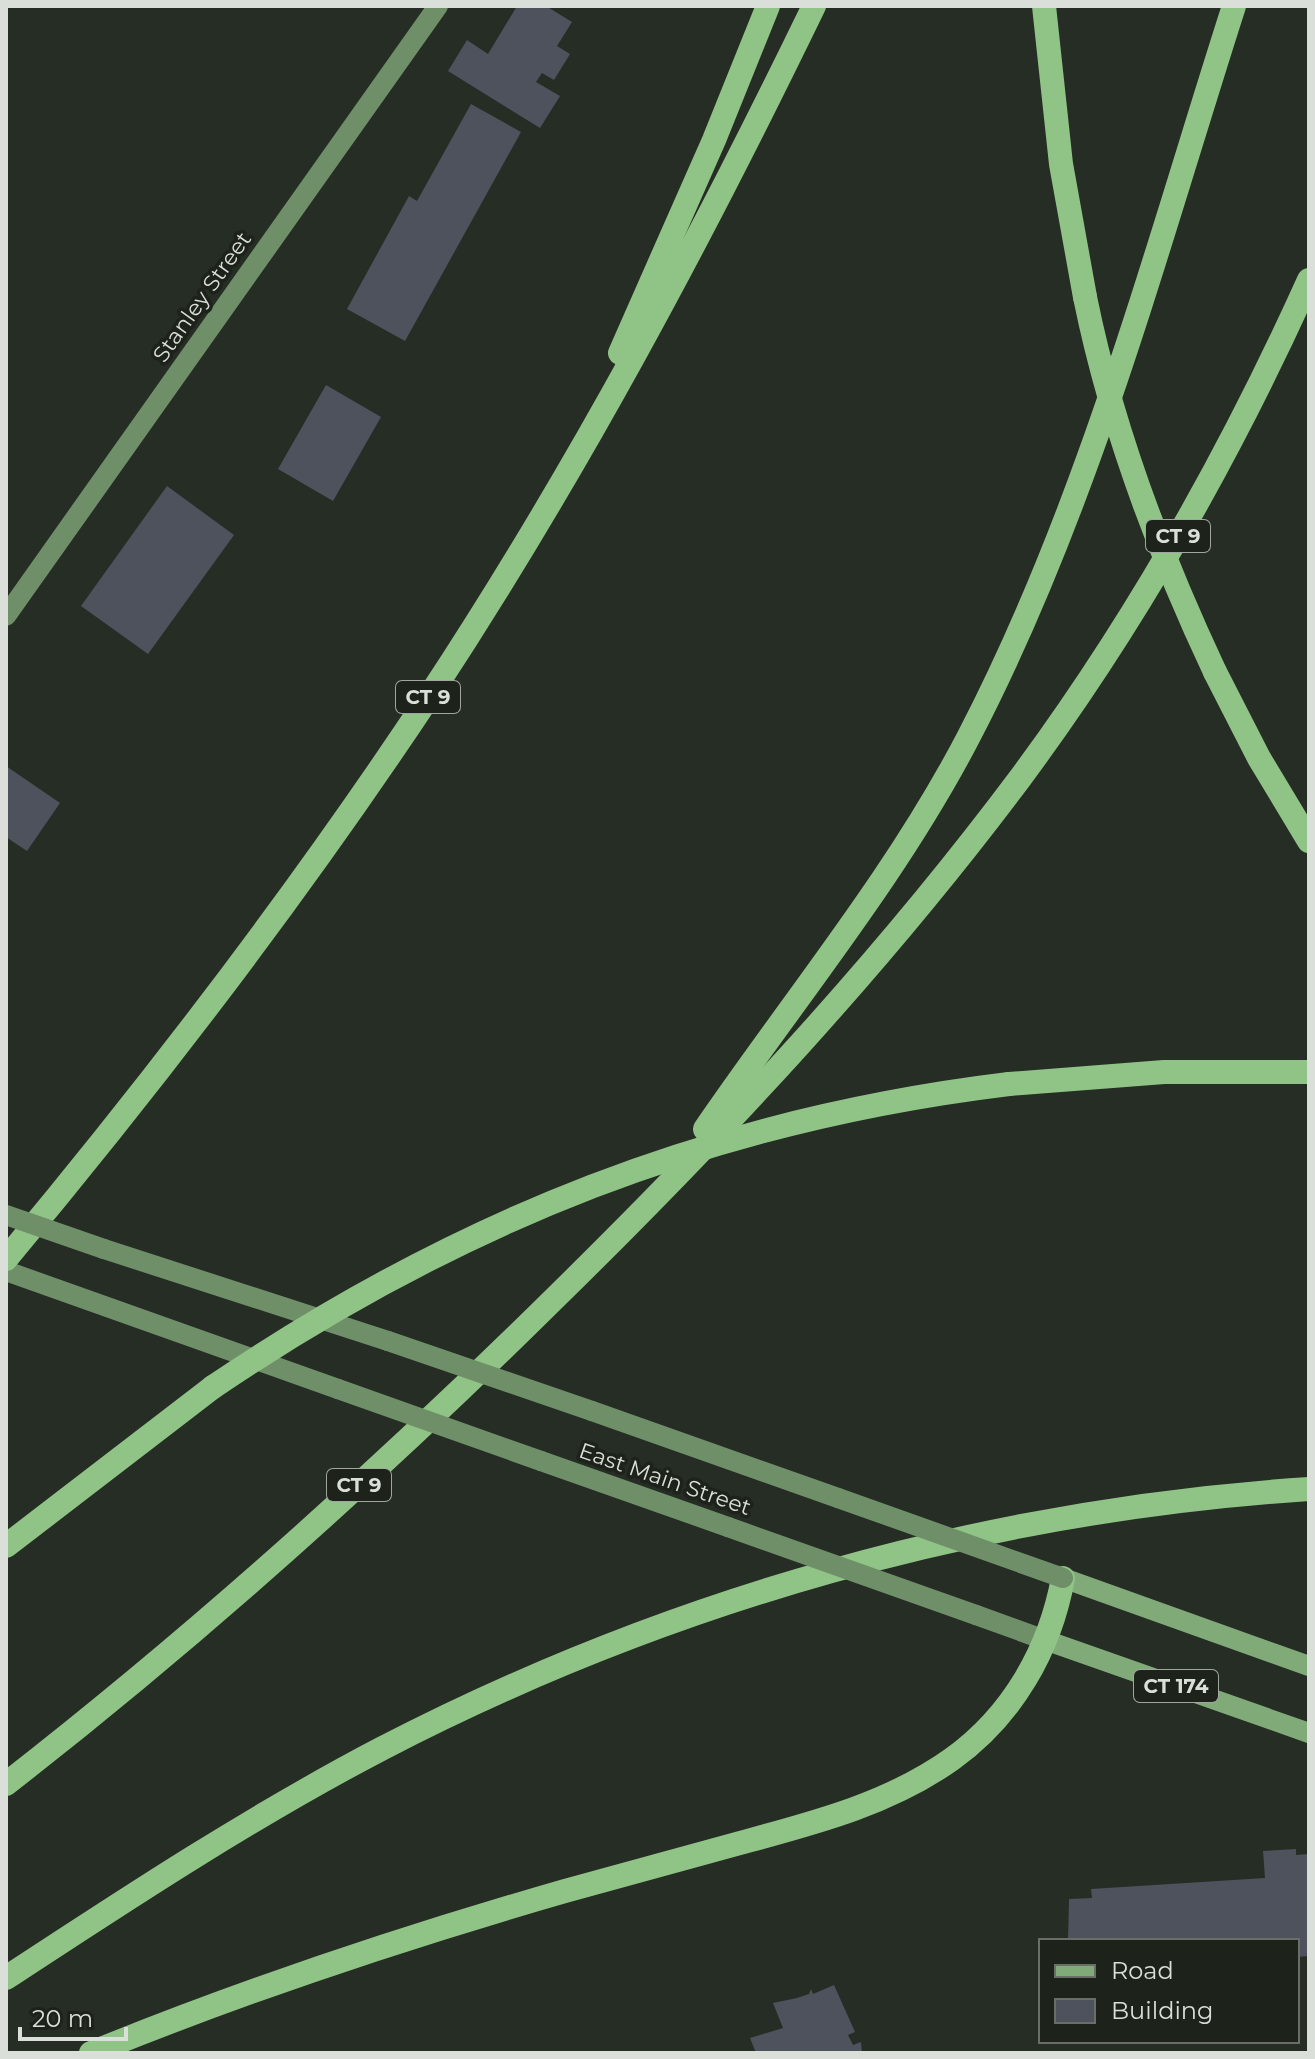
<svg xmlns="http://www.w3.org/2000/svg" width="1315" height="2059" font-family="Montserrat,sans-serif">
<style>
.building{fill:#4d525c}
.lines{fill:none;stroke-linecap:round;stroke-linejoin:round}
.secondary{stroke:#6e8f68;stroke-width:20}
.primary{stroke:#80ab78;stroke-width:20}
.motorway{stroke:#90c486;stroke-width:24}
.secondary-bridge{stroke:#6e8f68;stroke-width:20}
.motorway-bridge{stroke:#90c486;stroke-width:24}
.labels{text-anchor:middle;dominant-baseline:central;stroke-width:7;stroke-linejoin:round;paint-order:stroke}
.shield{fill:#1d231b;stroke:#a1a7a0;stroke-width:2}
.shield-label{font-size:20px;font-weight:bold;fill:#dadfd9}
.street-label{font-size:22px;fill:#dadfd9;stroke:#1d231b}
</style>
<rect width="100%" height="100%" fill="#262d25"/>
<g class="building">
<polygon points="517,6 546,6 572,22 557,46 570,54 554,80 542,73 536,82 560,96 540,128 448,71 467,40 488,54"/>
<polygon points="471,104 521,132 405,341 347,309 409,196 417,201"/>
<polygon points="326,385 381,417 333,501 278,469"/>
<polygon points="167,486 234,535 148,654 81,606"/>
<polygon points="6,766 60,803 27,851 6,837"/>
<polygon points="1296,1849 1296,1855 1308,1854 1309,1858 1309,1956 1297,1957 1297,1941 1068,1941 1069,1899 1092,1898 1091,1889 1265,1878 1263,1851"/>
<polygon points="834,1985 855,2032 848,2035 853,2045 861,2042 862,2053 756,2053 750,2038 783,2028 773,2003 797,1998 809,1994 811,1989 813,1994"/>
</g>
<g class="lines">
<g class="secondary">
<polyline points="6,616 438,6"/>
<polyline points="104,1249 388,1341"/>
<polyline points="6,1271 338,1389"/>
<polyline points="592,1411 838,1498"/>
<polyline points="541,1461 728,1527"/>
<polyline points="976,1615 1045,1640"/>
</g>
<g class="primary">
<polyline points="1063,1578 1309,1666"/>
<polyline points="1045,1640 1309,1733"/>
</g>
<g class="motorway">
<polyline points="1044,6 1061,164 1085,297"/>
<polyline points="620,353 714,140 768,6"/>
<polyline points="1215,672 1259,758 1309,841"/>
<polyline points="1009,1084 1164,1072 1309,1072"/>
<path d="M 705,1129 C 794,999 895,878 968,738 C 1088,508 1155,252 1234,6"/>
<path d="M 6,1259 C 157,1078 300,891 430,695 C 575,475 699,243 814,6"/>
<polyline points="6,1546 213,1387"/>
<path d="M 6,1784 C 200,1633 383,1468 557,1296 C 723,1133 882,963 1021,777 C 1135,623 1230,455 1309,280"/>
<path d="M 6,1978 C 128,1898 251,1817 381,1749 C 668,1600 986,1510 1309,1489"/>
<path d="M 91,2053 C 246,1990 405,1937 565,1891 C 624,1875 682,1859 740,1843 C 814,1823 889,1804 952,1759 C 1012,1716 1050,1650 1063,1578"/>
</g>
<g class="secondary-bridge">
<polyline points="6,1215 104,1249"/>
<polyline points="388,1341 592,1411"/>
<polyline points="338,1389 541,1461"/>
<polyline points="838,1498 1063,1578"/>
<polyline points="728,1527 976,1615"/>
</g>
<g class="motorway-bridge">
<path d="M 1085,297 C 1111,426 1159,553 1215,672"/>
<path d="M 213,1387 C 460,1220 712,1120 1009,1084"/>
</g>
</g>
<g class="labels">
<g class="shield">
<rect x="1146" y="520" width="64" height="32" rx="6"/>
<rect x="396" y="681" width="64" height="32" rx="6"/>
<rect x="327" y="1469" width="64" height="32" rx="6"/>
<rect x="1134" y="1670" width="84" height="32" rx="6"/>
</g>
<g class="shield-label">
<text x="1178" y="536">CT 9</text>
<text x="428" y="697">CT 9</text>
<text x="359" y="1485">CT 9</text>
<text x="1176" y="1686">CT 174</text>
</g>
<g class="street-label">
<text transform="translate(202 297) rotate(-55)">Stanley Street</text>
<text transform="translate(665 1479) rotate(19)">East Main Street</text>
</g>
</g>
<rect width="1315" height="2059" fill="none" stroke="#dadfd9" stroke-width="16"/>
<rect x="1039" y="1939" width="260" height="104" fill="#1d231b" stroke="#696e67" stroke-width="2"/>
<rect x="1055" y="1965" width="40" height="12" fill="#80ab78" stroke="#696e67" stroke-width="2"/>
<text x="1111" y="1979" font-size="24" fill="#dadfd9">Road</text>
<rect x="1055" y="1999" width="40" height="24" fill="#4d525c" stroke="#696e67" stroke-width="2"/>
<text x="1111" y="2019" font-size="24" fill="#dadfd9">Building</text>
<path d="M20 2027v12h106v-12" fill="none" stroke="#dadfd9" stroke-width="4"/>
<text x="32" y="2027" font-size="24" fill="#dadfd9" stroke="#1d231b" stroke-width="6" paint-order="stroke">20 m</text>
</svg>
